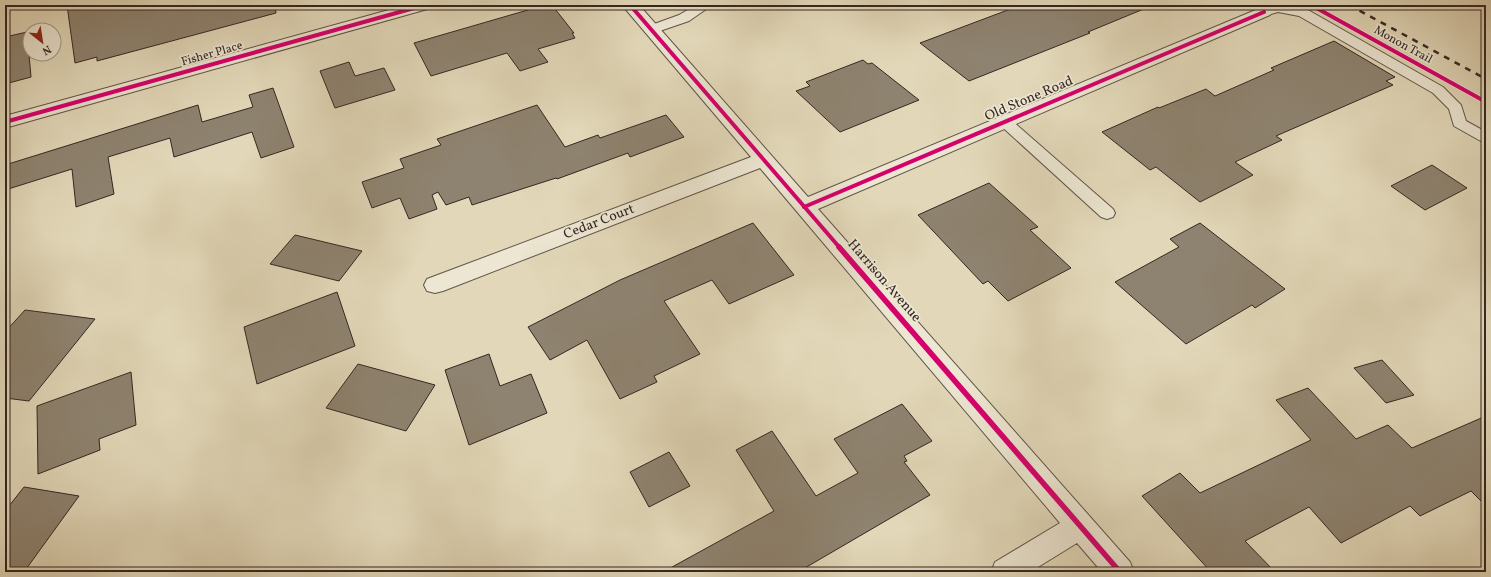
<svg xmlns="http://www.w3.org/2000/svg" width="1491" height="577" font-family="Vollkorn,serif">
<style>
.building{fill:#8e8370;stroke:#342721}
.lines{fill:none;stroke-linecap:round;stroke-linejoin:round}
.lane-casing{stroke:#605347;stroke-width:2}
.street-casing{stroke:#605347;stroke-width:2}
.lane{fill:#ece6d2;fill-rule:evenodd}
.street{fill:#ece6d2;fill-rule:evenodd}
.rail{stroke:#342721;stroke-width:2.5;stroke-dasharray:6 6;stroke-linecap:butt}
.cycleway-far1-casing{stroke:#ece6d2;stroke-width:6}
.cycleway-casing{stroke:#ece6d2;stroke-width:8}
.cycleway-far1{stroke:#d6006c;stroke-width:4}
.cycleway{stroke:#d6006c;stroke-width:5.5}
.labels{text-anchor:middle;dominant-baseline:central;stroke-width:3.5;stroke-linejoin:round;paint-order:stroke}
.far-street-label{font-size:12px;fill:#342721;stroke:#ece6d2}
.street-label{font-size:14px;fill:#342721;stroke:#ece6d2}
</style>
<rect width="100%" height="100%" fill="#e2d8b9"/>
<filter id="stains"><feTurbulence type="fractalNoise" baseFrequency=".005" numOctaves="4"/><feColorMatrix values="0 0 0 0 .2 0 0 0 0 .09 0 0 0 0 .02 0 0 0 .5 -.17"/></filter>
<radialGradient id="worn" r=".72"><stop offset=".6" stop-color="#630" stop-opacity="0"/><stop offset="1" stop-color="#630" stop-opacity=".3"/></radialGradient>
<g class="building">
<polygon points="67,5 275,5 276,13 97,61 97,57 75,63"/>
<polygon points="545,5 552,5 574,33 572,33 575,38 538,49 548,62 520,71 507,53 431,76 414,43"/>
<polygon points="1021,5 1151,5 1151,6 1088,32 1090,33 969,81 920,43"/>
<polygon points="27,32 31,77 5,84 5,37"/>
<polygon points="1334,41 1395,77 1386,81 1393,85 1276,136 1282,140 1235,162 1253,175 1200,202 1156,167 1150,170 1102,132 1158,107 1159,108 1206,89 1215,96 1274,70 1271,68"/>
<polygon points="863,60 868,64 872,63 919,100 840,132 796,91 810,86 806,82"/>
<polygon points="349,62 355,76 384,68 395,90 335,108 320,71"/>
<polygon points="273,88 294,147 261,158 252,132 174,157 170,138 108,157 114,194 76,207 72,169 5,190 5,165 198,105 202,122 253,107 249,95"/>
<polygon points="537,105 565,147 598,135 600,138 666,115 684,137 630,157 628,153 557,179 556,178 472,205 469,197 446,205 438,192 432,195 437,209 409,219 400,198 372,208 362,182 404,168 400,159 441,145 437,139"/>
<polygon points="1432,165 1467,188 1425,210 1391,186"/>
<polygon points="989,183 1038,227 1030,230 1071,268 1008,301 988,281 983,284 918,215"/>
<polygon points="753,223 794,275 729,304 712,280 664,301 700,354 654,376 657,382 620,399 587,340 550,360 528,327 620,280"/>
<polygon points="1200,223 1285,289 1255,308 1252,305 1186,344 1115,282 1179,247 1170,239"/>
<polygon points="295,235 362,251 339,281 270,264"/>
<polygon points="337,292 355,346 257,384 244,327"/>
<polygon points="25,310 95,319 29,401 5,398 5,332"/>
<polygon points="489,354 500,386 531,374 547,413 469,445 445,370"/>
<polygon points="1382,360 1414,395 1386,403 1354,368"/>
<polygon points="358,364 435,385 406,431 326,408"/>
<polygon points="131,372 136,425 99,439 100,450 38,474 37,406"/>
<polygon points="1308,388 1356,439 1388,425 1412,448 1486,416 1486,506 1471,491 1420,516 1410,506 1341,543 1309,507 1245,541 1275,572 1211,572 1142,496 1180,473 1200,493 1311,440 1276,400"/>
<polygon points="902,404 932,441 904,456 907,461 904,462 930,495 798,572 663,572 774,511 736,450 772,431 816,496 858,473 834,439"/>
<polygon points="669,452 690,486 649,507 630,472"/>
<polygon points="24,487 79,496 24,572 5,572 5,511"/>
</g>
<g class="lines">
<defs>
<g id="lane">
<polygon points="696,5 712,5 689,21 651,34 646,33 644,30 646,27 679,15"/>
<polygon points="1273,5 1308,10 1443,87 1461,105 1466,121 1486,132 1486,144 1454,126 1449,109 1433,93 1299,16 1278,12 1264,16 1259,15 1257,12 1259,9"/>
<polygon points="1005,117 1010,119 1113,209 1115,213 1113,217 1107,219 1101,217 1000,125 997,122 1000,119"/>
</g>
<g id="street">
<polygon points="407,5 433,5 431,8 5,128 5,116"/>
<polygon points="622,5 639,5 808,197 1258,9 1264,7 1270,9 1272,12 1270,15 818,209 1130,562 1134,572 1102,572 1077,543 1030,572 991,572 995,562 1060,523 760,168 443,291 435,293 427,291 424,285 427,279 751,157"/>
</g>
</defs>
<use href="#lane" class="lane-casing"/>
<use href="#street" class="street-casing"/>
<use href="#lane" class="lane"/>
<use href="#street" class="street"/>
<polyline class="rail" points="1349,5 1486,79"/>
<defs>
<g id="cycleway-far1">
<polyline points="630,5 840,248"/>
<polyline points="1311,5 1486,102"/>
<polyline points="5,122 425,5"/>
<polyline points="804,207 1264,12"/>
</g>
<polyline id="cycleway" points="839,247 1120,572"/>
</defs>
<use href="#cycleway-far1" class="cycleway-far1-casing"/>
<use href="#cycleway" class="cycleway-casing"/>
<use href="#cycleway-far1" class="cycleway-far1"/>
<use href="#cycleway" class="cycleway"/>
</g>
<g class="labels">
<g class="far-street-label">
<text transform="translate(1403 45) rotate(29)">Monon Trail</text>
<text transform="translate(212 54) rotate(-16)">Fisher Place</text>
</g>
<g class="street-label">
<text transform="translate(1029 99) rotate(-23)">Old Stone Road</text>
<text transform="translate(599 222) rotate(-21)">Cedar Court</text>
<text transform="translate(884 281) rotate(49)">Harrison Avenue</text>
</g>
</g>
<rect width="1491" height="577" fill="none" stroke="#e2d8b9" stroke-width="20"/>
<rect x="6" y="6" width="1479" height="565" fill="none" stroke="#342721" stroke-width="2"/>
<rect x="10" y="10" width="1471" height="557" fill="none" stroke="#342721"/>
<g transform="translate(42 42) rotate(150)"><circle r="19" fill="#ece6d2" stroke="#a29a8b"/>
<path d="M0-3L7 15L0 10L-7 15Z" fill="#8f2418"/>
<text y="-6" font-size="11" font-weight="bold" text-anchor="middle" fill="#342721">N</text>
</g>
<rect width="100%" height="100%" filter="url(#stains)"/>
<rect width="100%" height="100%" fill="url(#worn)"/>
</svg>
